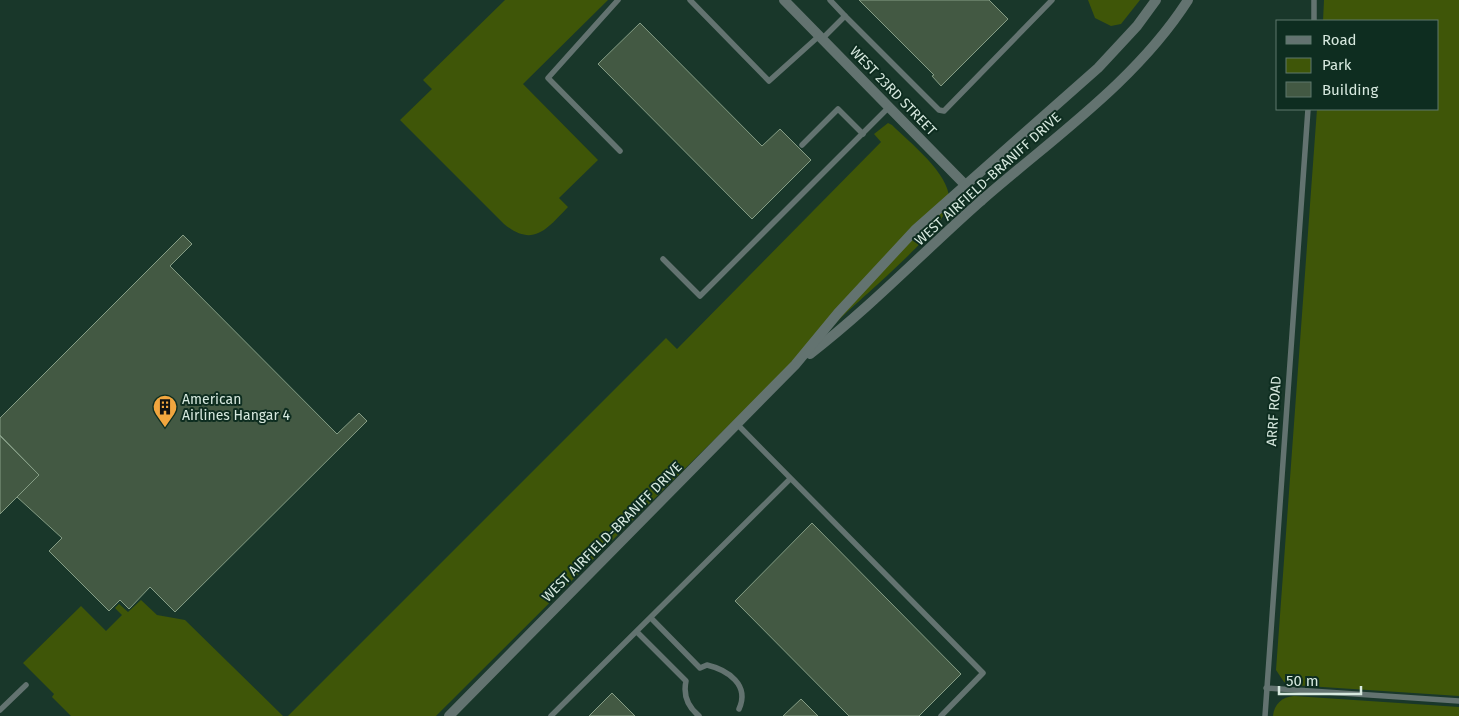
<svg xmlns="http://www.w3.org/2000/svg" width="1459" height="716" font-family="'Fira Sans',sans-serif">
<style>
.green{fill:#3f5608}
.building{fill:#435943;stroke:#859d85}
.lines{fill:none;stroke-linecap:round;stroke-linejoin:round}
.service{stroke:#637370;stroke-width:5.5}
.minor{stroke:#637370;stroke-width:10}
.tertiary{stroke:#637370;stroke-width:10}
.labels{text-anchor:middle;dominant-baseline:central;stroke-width:4;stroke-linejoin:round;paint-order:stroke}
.street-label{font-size:14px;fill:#d7e9df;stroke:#0e2d20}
.poi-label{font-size:14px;fill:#d7e9df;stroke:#0e2d20;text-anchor:start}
</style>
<rect width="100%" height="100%" fill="#19372a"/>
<g class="green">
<path d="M 505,0 L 608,0 L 523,84 L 598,160 L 559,198 L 568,207 C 547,229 533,248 504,224 L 400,120 L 432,89 L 423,80 Z"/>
<polygon points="1088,0 1140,0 1121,24 1111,26 1095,18"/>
<polygon points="1324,0 1459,0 1459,696 1292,685 1284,682 1276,670 1317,109 1438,109 1438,21 1323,21"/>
<path d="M 888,123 L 892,125 C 910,143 953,176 949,203 C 946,227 866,294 845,314 C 706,445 572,581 436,716 L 288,716 L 666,338 L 677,349 L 881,142 L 874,134 Z"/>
<polygon points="141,600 157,615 185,620 283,716 71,716 52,697 54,694 23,663 81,606 106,631 122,615 115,608 119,604 128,612"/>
<path d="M 1294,696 L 1459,707 L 1459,716 L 1273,716 C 1274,704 1282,697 1294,696 Z"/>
</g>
<g class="building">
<polygon points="859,0 989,0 1008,19 941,86 932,76 934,75"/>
<polygon points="640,23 762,146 780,129 811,160 752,219 598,64"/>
<polygon points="183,235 192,244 170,266 337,434 359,413 367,421 175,612 150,587 129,609 120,600 109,611 49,551 62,538 17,497 39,475 0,435 0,418"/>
<polygon points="0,436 39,475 0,514"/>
<polygon points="812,523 961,674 919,716 849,716 735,601"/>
<polygon points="612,693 635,716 589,716"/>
<polygon points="801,699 818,716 783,716"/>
</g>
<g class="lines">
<g class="service">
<polyline points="618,0 548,78 620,151"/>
<polyline points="690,0 769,81 819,36"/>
<polyline points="830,0 845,16"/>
<polyline points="1314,21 1314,0"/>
<polyline points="822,39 845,16 939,110 944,111 1052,0"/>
<polyline points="802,145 838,109 863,134"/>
<polyline points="663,259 700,296 889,107"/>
<polyline points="737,424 983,673 941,716"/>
<path d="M 651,618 L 700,668 L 707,665 C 728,670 750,685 739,709"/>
<path d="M 637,632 L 686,681 C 683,695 688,707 699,716"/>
<polyline points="1266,688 1459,701"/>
<polyline points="0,710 26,685"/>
<polyline points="551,716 790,479"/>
<polyline points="1265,716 1308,109"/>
</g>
<polyline class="minor" points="784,0 981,201"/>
<g class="tertiary">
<path d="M 810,354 C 871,307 924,251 982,200 C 1053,138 1137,80 1188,0"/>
<polyline points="449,716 795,365 838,313 916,229 1098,68 1137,26 1156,0"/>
</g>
</g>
<defs>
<symbol id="building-pin" viewBox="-11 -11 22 30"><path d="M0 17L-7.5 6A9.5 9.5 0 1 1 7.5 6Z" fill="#f1a63f" stroke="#0e2d20"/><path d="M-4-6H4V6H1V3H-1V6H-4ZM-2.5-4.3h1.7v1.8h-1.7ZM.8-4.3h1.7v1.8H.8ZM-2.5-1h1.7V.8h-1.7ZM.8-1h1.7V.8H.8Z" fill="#111"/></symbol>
</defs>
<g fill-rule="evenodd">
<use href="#building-pin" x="151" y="393" width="28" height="38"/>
</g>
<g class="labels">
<g class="street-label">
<text transform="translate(893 91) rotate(46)">WEST 23RD STREET</text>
<text transform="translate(988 179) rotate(-42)">WEST AIRFIELD-BRANIFF DRIVE</text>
<text transform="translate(1274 411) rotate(-86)">ARRF ROAD</text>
<text transform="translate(612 532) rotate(-45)">WEST AIRFIELD-BRANIFF DRIVE</text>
</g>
<g class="poi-label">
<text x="182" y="399">American<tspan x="182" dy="16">Airlines Hangar 4</tspan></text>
</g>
</g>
<rect x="1276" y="20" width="162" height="90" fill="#0e2d20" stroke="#5e786c"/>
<rect x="1286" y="36" width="25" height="8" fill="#637370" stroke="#5e786c"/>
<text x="1322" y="45" font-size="15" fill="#d7e9df">Road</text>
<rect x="1286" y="58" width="25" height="15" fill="#3f5608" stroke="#5e786c"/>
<text x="1322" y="70" font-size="15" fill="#d7e9df">Park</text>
<rect x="1286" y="82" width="25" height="15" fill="#435943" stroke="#5e786c"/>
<text x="1322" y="95" font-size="15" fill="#d7e9df">Building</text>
<path d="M1279 686v8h82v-8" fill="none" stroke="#d7e9df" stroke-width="2.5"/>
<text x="1286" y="686" font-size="15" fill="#d7e9df" stroke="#0e2d20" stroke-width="4" paint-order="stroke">50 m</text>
</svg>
